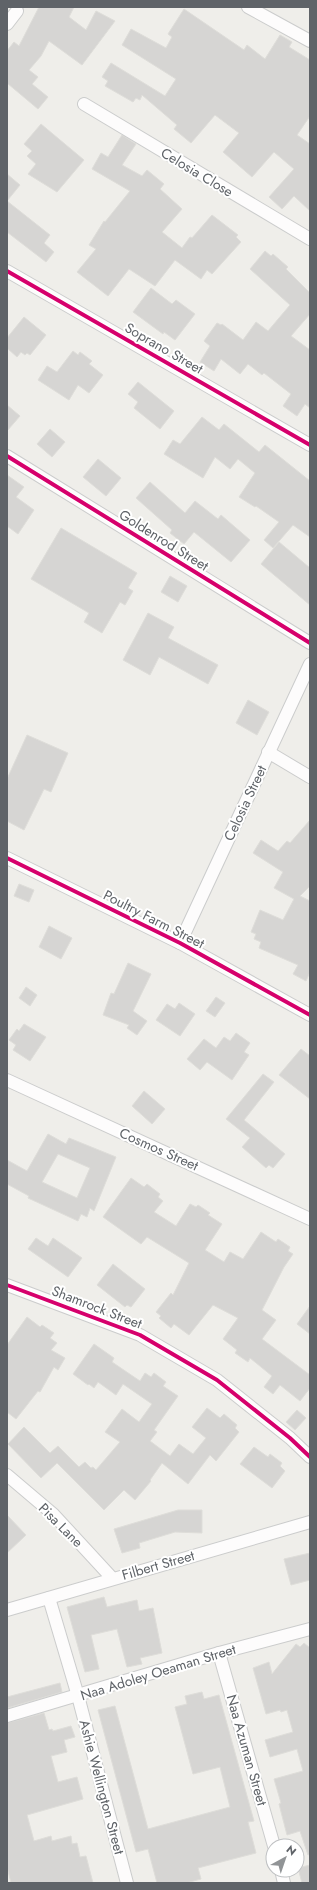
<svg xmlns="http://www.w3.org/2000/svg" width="317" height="1890" font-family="Jost,sans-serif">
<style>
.building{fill:#d6d5d3;stroke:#deddd9;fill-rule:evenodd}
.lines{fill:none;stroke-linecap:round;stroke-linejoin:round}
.minor-casing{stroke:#cbcccc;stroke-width:14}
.minor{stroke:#fdfcfc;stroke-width:12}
.cycleway-casing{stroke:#fff;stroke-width:6}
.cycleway{stroke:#d6006c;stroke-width:4}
.labels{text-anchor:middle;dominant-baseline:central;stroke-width:4;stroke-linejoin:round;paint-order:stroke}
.street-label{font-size:14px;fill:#5f6368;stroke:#fff}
</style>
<rect width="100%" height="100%" fill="#efeeea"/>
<g class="building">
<polygon points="39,7 74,7 69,17 86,30 96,11 115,21 82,65 49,41 41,56 29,70 38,77 32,84 48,97 38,109 7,83 7,51 14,42 19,46"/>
<polygon points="184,9 244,50 247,45 265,59 280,35 292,42 289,47 310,60 310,116 297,135 310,144 310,211 294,196 282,209 269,197 294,169 274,152 252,177 223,152 239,133 215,115 191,143 174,129 177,125 142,95 140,100 136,98 133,102 105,86 108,81 102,77 111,63 165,96 176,79 122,45 131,29 166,48 172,37 168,34"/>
<polygon points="41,124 84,160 57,192 28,174 36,164 27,156 32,151 24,144"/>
<polygon points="122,135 136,144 122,165 142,176 147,170 164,184 160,189 182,209 162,232 182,248 190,237 192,238 212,215 238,235 236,237 241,242 212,274 207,270 201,279 175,260 155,286 129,269 108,296 77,272 96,249 89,245 104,221 105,222 130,191 92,169 101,153 108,157"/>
<polygon points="7,174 20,185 7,201 50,235 44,243 54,252 46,262 7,232"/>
<polygon points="265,251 271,256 273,254 288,267 286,269 310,293 310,314 291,336 310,350 310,408 305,404 297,416 283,406 291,394 264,373 262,375 248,364 240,374 221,359 214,371 200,362 210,346 204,341 217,323 221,325 222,324 243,340 256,322 268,331 290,305 250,269"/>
<polygon points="151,288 172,304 176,300 195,314 175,340 164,332 163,334 133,312"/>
<polygon points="24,317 46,335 30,355 27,353 25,355 21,352 17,357 7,348 7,338"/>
<polygon points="73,351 78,355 80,352 92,361 89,364 103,375 89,393 78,385 69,400 38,380 47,366 57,372"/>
<polygon points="138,382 174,411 160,429 134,408 138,402 128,394"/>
<polygon points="7,405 20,416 7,431"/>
<polygon points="202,417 219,430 224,424 259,452 265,445 310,481 310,537 293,525 273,548 264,540 279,522 256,506 255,507 239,497 255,473 238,459 230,469 215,457 203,478 164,454 173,440 180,444"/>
<polygon points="50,429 65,442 52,457 37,444"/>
<polygon points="98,459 121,478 106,496 83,477"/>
<polygon points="7,475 24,487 16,497 34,510 18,534 7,526"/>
<polygon points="150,482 185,513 195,501 218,519 221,515 250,540 231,562 194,532 184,544 170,533 172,530 136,498"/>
<polygon points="61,528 137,573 128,588 133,591 125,605 120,602 102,633 84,622 89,613 31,579"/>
<polygon points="279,542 310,568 310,605 261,564"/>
<polygon points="170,576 187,586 178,602 161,592"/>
<polygon points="148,613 174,627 168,638 218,665 208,684 159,657 150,675 123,660"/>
<polygon points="248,700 269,712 257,735 236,723"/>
<polygon points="27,735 68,753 51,792 44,789 24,830 7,821 7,779"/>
<polygon points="310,820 310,886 300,896 310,901 310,972 306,981 293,974 298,965 259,948 261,942 254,939 256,934 251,932 260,910 283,920 294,899 274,888 283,872 253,853 261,840 278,851 287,841 290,843"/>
<polygon points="19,884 34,890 29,902 14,896"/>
<polygon points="49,926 72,938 61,959 39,947"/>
<polygon points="128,963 151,974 133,1011 147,1021 137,1035 127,1028 129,1025 103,1015 111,993 114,994"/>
<polygon points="26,987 37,995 30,1006 19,998"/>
<polygon points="216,997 225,1003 215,1017 206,1011"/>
<polygon points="179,1003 195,1014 180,1036 156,1020 167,1004 175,1009"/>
<polygon points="24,1024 46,1037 30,1061 13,1050 16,1045 9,1040 17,1029 19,1031"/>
<polygon points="236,1033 250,1043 244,1052 249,1055 232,1080 207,1062 200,1070 187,1059 204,1039 216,1048 224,1037 230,1041"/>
<polygon points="301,1049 310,1056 310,1099 279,1075"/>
<polygon points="263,1074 274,1082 244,1120 285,1154 273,1168 269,1165 266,1168 242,1147 250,1138 226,1119"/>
<polygon points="144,1091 165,1109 152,1124 132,1106"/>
<path d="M 48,1134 L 66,1144 L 69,1138 L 116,1157 L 94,1211 L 90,1208 L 87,1217 L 81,1214 L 78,1221 L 28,1198 L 29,1196 L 7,1184 L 7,1160 L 27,1171 ZM 58,1154 L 90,1168 L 77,1198 L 42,1182 Z"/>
<polygon points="131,1178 144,1187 147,1184 160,1194 158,1197 163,1201 154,1212 176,1226 190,1204 196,1207 198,1205 210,1213 208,1215 222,1224 205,1250 224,1262 230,1252 243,1259 261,1232 276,1242 278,1239 290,1247 288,1251 293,1254 284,1267 262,1310 276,1320 262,1339 310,1375 310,1388 300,1401 280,1385 273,1394 264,1387 272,1376 250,1358 248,1362 235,1353 237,1350 223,1339 238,1318 213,1305 189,1335 174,1324 171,1328 159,1318 161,1316 156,1312 171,1293 173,1295 189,1263 147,1237 141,1244 103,1217"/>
<polygon points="36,1238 48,1246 53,1238 82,1258 68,1277 28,1249"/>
<polygon points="113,1264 145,1289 131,1307 127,1305 125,1307 97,1285"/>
<polygon points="310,1306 310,1334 297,1324"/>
<polygon points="27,1317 40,1327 42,1325 54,1333 50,1338 57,1343 51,1350 65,1358 58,1370 54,1367 40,1392 38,1391 16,1419 7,1412 7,1345"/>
<polygon points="94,1344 114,1358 112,1362 140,1381 145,1373 151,1377 154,1373 166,1382 163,1386 178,1396 154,1430 157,1432 150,1441 170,1456 179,1444 193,1454 206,1438 192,1427 207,1408 220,1418 224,1414 237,1425 235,1428 239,1432 216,1461 210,1455 188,1484 162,1463 150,1480 151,1481 135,1500 124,1490 104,1510 57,1463 41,1478 8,1444 24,1427 50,1453 58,1446 79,1467 85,1462 91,1468 93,1467 96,1470 120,1442 105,1432 122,1409 139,1422 152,1404 123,1384 116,1395 98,1382 94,1388 89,1384 88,1385 73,1374"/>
<polygon points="297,1410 306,1418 295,1430 286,1422"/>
<polygon points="254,1447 268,1457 270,1454 282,1463 280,1466 285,1471 272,1488 240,1464"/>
<polygon points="178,1510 202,1510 202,1533 175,1532 139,1543 140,1548 122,1553 114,1529"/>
<polygon points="7,1515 26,1535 7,1553"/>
<polygon points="310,1553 310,1580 291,1585 284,1559"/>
<polygon points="104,1597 107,1607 137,1600 139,1611 153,1608 162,1653 140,1658 142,1664 127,1667 117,1629 91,1635 99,1669 85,1672 67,1607"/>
<polygon points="304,1643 310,1648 310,1854 308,1855 300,1831 287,1835 279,1804 281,1803 274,1779 303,1771 297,1749 270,1757 265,1740 293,1732 287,1710 281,1712 280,1710 266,1714 253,1668 269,1662 272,1674 296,1644 300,1647"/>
<polygon points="60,1683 62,1692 7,1708 7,1697"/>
<polygon points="202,1692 204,1699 219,1695 254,1821 248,1822 256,1853 198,1868 201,1879 186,1883 157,1883 148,1849 136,1852 98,1710 115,1706 148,1829 230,1807 220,1767 193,1774 175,1707 187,1704 185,1696"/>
<polygon points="44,1713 49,1730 52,1729 53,1731 71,1726 75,1737 64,1740 67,1752 51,1756 58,1782 77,1777 83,1799 27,1815 34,1841 51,1836 52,1841 71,1836 72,1844 77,1843 80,1857 86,1856 93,1883 11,1883 7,1867 7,1723"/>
<polygon points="310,1865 310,1883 302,1883 298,1868"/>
</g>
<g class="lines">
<defs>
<g id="minor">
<polyline points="248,7 310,41"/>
<polyline points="7,24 17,11"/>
<polyline points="84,104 310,239"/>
<polyline points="7,271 310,445"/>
<polyline points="7,456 310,643"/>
<polyline points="268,752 310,777"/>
<polyline points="7,858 180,943 310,1015"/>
<polyline points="180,943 310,664"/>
<polyline points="7,1080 310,1219"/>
<polyline points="7,1285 140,1335 217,1380 290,1438 310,1457"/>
<polyline points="7,1475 53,1514 112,1578"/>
<polyline points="49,1598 78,1696 127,1883"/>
<polyline points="7,1610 310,1522"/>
<polyline points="219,1653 274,1846"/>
<polyline points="7,1716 219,1653 310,1629"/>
<polyline points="281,1870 284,1883"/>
</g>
</defs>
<use href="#minor" class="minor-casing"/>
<use href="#minor" class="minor"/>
<defs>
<g id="cycleway">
<polyline points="7,271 310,445"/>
<polyline points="7,456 310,643"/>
<polyline points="7,858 180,943 310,1015"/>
<polyline points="7,1285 140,1335 217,1380 290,1438 310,1457"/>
</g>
</defs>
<use href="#cycleway" class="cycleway-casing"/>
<use href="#cycleway" class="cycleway"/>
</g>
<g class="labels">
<g class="street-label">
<text transform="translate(197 172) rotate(31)">Celosia Close</text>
<text transform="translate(164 348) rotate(30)">Soprano Street</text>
<text transform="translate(164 540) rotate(32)">Goldenrod Street</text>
<text transform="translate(245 803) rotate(-65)">Celosia Street</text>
<text transform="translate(154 919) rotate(27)">Poultry Farm Street</text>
<text transform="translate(159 1149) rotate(24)">Cosmos Street</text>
<text transform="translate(97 1307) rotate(21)">Shamrock Street</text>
<text transform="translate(61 1525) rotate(45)">Pisa Lane</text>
<text transform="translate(158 1565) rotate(-16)">Filbert Street</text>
<text transform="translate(158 1672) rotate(-17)">Naa Adoley Oeaman Street</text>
<text transform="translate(247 1750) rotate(74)">Naa Azuman Street</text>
<text transform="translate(102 1787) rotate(75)">Ashie Wellington Street</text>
</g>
</g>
<rect width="317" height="1890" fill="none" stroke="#5f6368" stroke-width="16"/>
<g transform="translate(285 1858) rotate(40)"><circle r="19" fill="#ffffff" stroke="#bfc1c3"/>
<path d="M0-3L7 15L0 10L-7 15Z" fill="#919496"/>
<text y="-6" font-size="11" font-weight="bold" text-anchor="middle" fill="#5f6368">N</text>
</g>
</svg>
